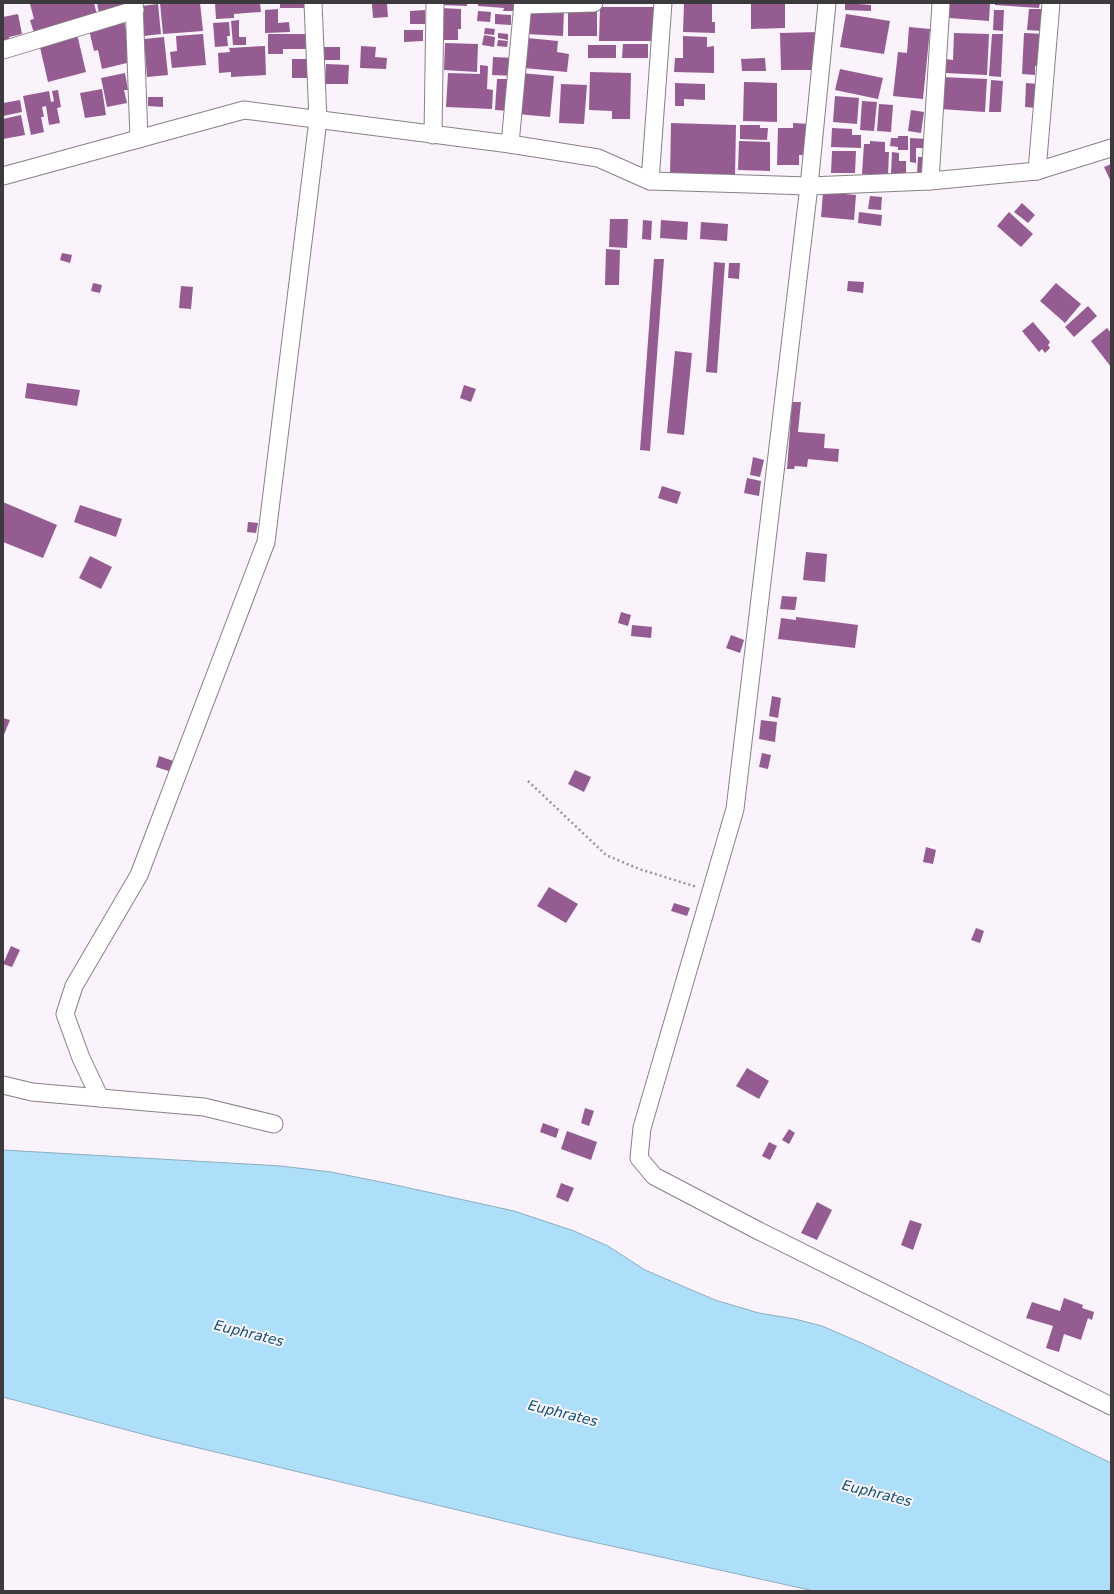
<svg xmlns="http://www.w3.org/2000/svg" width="1114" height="1594" font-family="'DejaVu Sans',sans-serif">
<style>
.water{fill:#aedffa;stroke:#8caec1}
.building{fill:#955c92}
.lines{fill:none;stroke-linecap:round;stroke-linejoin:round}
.street-casing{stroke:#888087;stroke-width:19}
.path{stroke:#9a949a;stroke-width:2.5;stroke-dasharray:2 3;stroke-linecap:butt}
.street{stroke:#fff;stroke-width:17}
.labels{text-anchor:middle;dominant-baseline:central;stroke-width:4;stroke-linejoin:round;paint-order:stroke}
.water-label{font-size:14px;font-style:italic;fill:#0b5371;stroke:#fbf3fb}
</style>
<rect width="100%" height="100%" fill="#fbf3fb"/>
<polygon class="water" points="3,1150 281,1166 331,1172 391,1184 514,1211 574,1231 608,1246 645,1270 715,1300 759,1313 795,1319 822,1326 866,1345 1111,1463 1111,1591 814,1591 566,1536 157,1438 3,1397"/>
<g class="building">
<polygon points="33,3 94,3 97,15 34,33 30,20 34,19 30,4"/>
<polygon points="97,3 124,3 125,7 99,13"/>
<polygon points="160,3 200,3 203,31 163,34"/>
<polygon points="215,3 260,3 261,12 234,14 234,18 216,19"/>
<rect x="280" y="3" width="27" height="5"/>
<polygon points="439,3 467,3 467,6 439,5"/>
<polygon points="478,3 519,3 518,11 503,11 504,8 478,6"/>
<polygon points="684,3 712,3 712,22 715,22 715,33 683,32"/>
<polygon points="751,3 785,3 785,28 751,29"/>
<polygon points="845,3 871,5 871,11 845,10"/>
<polygon points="950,3 990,3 989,21 949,18"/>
<polygon points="995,3 1040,3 1039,8 995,5"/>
<polygon points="158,4 161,34 144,36 141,6"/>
<polygon points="372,4 387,4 388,17 373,18"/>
<polygon points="600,7 654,7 654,41 599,41"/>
<polygon points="441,8 461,9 461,29 458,29 458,40 440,40"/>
<polygon points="527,8 564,10 563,36 526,34"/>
<rect x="568" y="8" width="29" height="28"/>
<polygon points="278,9 278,23 289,22 290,32 265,33 265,10"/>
<polygon points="1029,9 1043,9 1042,31 1027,30"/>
<polygon points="425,10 425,24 410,24 410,11"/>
<polygon points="994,10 1004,10 1003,31 993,30"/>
<polygon points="478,11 491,12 490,22 477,21"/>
<polygon points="18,14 22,34 9,37 10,41 3,42 3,17"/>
<polygon points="495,14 511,15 511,25 495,24"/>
<polygon points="846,14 890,21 884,54 840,47"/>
<polygon points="239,20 239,37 246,37 246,45 233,45 231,21"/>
<polygon points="124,21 129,43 126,43 131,62 102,69 98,50 94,51 89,30"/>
<polygon points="229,22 230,36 227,36 228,46 215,47 213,23"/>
<polygon points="909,27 930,29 923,99 893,96 898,52 907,53"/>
<polygon points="485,28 495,29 494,35 484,34"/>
<polygon points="404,30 423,30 423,41 404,42"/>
<polygon points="818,32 818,70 781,70 780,33"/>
<polygon points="498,33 508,34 508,40 498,38"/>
<polygon points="954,33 989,34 987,75 945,73 945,59 953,60"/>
<polygon points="1024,33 1044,34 1040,66 1035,66 1035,75 1022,74"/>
<polygon points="77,34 86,72 48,82 39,43"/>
<polygon points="203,34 206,65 172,68 170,52 177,51 176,36"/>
<polygon points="268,34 309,34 309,49 283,49 283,54 268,54"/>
<polygon points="992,34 1003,34 1001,77 989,76"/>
<polygon points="484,35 495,37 494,47 482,45"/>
<polygon points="683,36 707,37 707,47 714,46 714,73 674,72 675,58 683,58"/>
<polygon points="164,37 168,75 147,77 144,39"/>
<polygon points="527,38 558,41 557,52 569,54 567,72 524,68"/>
<polygon points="498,40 508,41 507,47 497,46"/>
<polygon points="445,43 478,44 477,72 444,70"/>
<polygon points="623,44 648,44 648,58 622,58"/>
<rect x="588" y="45" width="28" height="13"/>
<polygon points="265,46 266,75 231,77 231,72 219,73 218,53 230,52 229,48"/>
<polygon points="361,46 376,47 375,57 387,58 386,69 360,68"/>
<rect x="324" y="47" width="16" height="13"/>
<polygon points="493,57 514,58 513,76 492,75"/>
<polygon points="765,58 766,71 742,71 741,59"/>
<rect x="292" y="59" width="18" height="19"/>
<polygon points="326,64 349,65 348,84 325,84"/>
<polygon points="480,65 488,66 487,89 493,90 492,109 446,107 448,73 480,74"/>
<polygon points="840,69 883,78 878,99 835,90"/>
<polygon points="590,72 631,73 630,119 612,119 612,111 589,110"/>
<polygon points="125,73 128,90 124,90 127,103 107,107 101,78"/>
<polygon points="521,73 554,76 550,117 517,114"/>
<polygon points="941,77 987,79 985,112 940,109"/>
<polygon points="497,79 511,79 510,111 495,110"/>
<polygon points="991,80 1003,81 1001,112 989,112"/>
<polygon points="744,82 777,83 777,122 743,121"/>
<polygon points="675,83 705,84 705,100 684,99 684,106 675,106"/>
<polygon points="1026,83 1039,84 1038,108 1025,107"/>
<polygon points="561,84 587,85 584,124 559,123"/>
<polygon points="102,89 106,115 85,118 80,93"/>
<polygon points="58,90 61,107 57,108 60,123 49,125 46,106 42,107 44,117 41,117 44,132 31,135 23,96 49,91 51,102 54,101 52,91"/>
<polygon points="835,96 859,98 857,124 833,122"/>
<polygon points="148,97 163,97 163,107 148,106"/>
<polygon points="20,100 22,112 3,116 3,103"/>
<polygon points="862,101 877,102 874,131 860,130"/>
<polygon points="879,104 893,105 891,132 877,131"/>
<polygon points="911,110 924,112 921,133 908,131"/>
<polygon points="21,115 25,135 3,139 3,119"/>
<polygon points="671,123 736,125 735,177 670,176"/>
<polygon points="793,123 811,124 811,129 805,129 805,155 799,155 799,165 777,165 778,128 793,128"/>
<polygon points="740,125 760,125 760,128 768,128 767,140 740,139"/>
<polygon points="832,128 852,129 852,135 861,135 861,148 831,147"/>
<polygon points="898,136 908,136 908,150 898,150 898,147 890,146 891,138 898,138"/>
<polygon points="910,138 927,139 927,148 916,148 916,163 910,162"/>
<polygon points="739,141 770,142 770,171 738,170"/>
<polygon points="870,141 885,142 885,152 889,152 888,175 862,174 864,144 870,144"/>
<polygon points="832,151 856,151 855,173 831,173"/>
<polygon points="892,152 899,153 899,161 906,161 906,175 891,174"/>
<polygon points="918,157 925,157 924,174 917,174"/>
<polygon points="1111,164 1111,182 1104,167"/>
<polygon points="823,192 856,195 854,220 821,217"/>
<polygon points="870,196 882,197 881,210 868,209"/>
<polygon points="1022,203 1035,215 1028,223 1014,212"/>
<polygon points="859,212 882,215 881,226 858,223"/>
<polygon points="1009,212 1033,234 1021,247 997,226"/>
<polygon points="610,219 628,219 627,248 609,247"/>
<polygon points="643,220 652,221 651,240 642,239"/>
<polygon points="661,220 688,222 687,240 660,238"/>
<polygon points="701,222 728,224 727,241 700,239"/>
<polygon points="606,249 620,250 619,285 605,285"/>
<polygon points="62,253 72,255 70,263 60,260"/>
<polygon points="654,259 664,259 650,451 640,450"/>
<polygon points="714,262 725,263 717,373 706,372"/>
<polygon points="729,263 740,263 739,279 728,278"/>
<polygon points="848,281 864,282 863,293 847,291"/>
<polygon points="93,283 102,285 100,293 91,291"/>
<polygon points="1056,283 1081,304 1065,323 1040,301"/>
<polygon points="181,286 193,287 191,309 179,308"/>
<polygon points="1088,306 1097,316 1074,337 1065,327"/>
<polygon points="1033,322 1050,342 1048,345 1050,348 1045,353 1042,349 1039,352 1022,331"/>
<polygon points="1107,328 1111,333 1111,367 1091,341"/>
<polygon points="675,351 692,353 684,435 667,433"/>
<polygon points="27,383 80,390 77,406 25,398"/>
<polygon points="464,385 476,389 471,402 460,398"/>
<polygon points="792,402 801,402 798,432 825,434 824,448 839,449 838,462 808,459 807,467 795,466 794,469 787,469"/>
<polygon points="753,457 764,460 760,477 750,475"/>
<polygon points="747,478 761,481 759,496 744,493"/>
<polygon points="662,486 681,492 677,504 658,498"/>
<polygon points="3,502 57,525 43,558 3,542"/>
<polygon points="80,505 122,519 116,537 74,522"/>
<polygon points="248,522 258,523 256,533 247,532"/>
<polygon points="806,552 827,554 825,582 803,580"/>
<polygon points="90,556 112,567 101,589 79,578"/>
<polygon points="782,596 797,597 795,610 780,609"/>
<polygon points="621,612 631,615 628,626 618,623"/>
<polygon points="796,617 858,625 855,648 778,639 781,618 796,620"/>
<polygon points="632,625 652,627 651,638 631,636"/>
<polygon points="731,635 744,640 740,653 726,648"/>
<polygon points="772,696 781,698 778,718 769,716"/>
<polygon points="3,718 10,720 3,737"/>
<polygon points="761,720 777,722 775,742 759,739"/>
<polygon points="762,753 771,755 768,769 759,767"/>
<polygon points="159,756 179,763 175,773 156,767"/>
<polygon points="575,770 591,777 584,792 568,784"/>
<polygon points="926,847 936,850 933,864 923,862"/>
<polygon points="549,887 578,904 566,923 537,906"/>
<polygon points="674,903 690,908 687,916 671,911"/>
<polygon points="976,928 984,931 980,943 971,940"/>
<polygon points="11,946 20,950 12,967 3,964"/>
<polygon points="747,1068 769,1081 759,1099 736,1086"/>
<polygon points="585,1108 594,1111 589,1126 581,1123"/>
<polygon points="543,1123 559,1129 556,1138 540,1132"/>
<polygon points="789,1129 795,1133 789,1144 782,1140"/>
<polygon points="567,1131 597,1142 591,1160 561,1149"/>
<polygon points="769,1142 777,1146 770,1160 762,1156"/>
<polygon points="561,1183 574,1188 568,1202 556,1197"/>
<polygon points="817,1202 832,1210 817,1240 801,1233"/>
<polygon points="910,1220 922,1224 913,1250 901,1245"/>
<polygon points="1064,1298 1083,1305 1082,1308 1094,1312 1092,1320 1088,1318 1081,1340 1064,1334 1059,1352 1046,1348 1053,1326 1026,1318 1032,1302 1060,1311"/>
</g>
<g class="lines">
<defs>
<g id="street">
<polyline points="134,3 139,139"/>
<polyline points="827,3 809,186 735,809 642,1128 639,1158 654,1176 757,1230 1111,1406"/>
<polyline points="523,5 594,3"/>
<polyline points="3,50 135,10"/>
<polyline points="433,135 435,3"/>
<polyline points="510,144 523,3"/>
<polyline points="1037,171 1051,3"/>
<polyline points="3,176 244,110 510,144 598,158 650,181 809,186 930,181 1037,171 1111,148"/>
<polyline points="650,181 663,3"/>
<polyline points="930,181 941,3"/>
<polyline points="3,1085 32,1092 204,1107 274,1124"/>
<polyline points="100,1098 81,1058 65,1014 74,986 139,875 266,542 318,120 313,3"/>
</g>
</defs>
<use href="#street" class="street-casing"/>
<polyline class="path" points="528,781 606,855 639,869 697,887"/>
<use href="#street" class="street"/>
</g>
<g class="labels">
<g class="water-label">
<text transform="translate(249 1333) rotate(14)">Euphrates</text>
<text transform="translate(563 1413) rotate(14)">Euphrates</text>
<text transform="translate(877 1493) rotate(14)">Euphrates</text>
</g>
</g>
<rect width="1114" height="1594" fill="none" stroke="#3d3a3d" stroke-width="8"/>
</svg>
